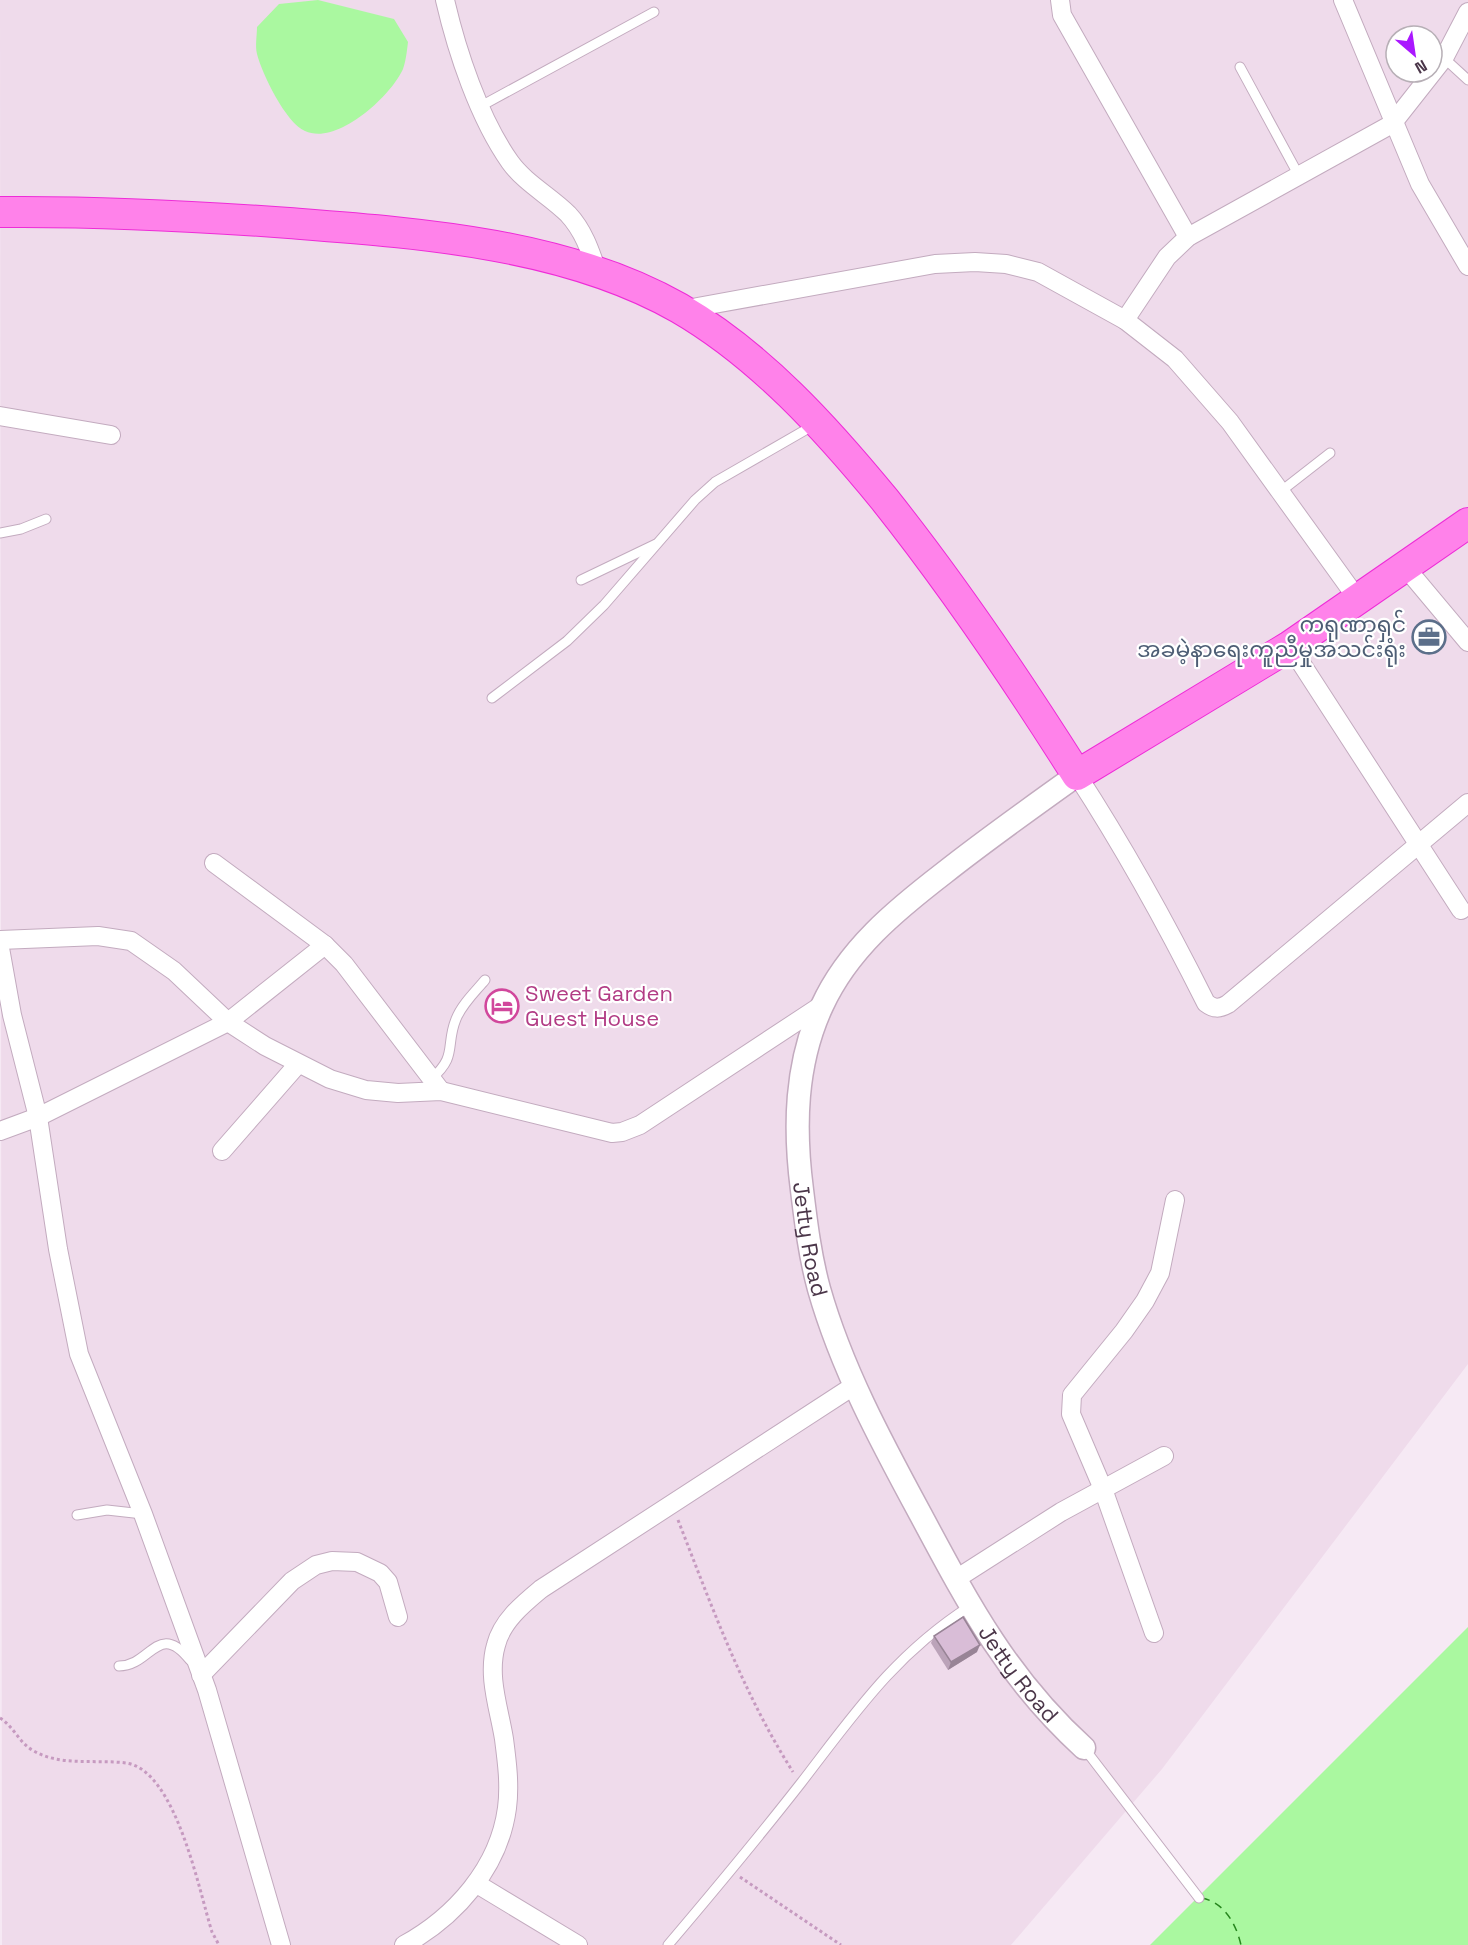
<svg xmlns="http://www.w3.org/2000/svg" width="1468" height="1945" font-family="'Space Grotesk','Noto Sans Myanmar',sans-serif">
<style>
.residential{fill:#efdbeb;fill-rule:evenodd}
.water{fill:#aaf8a0}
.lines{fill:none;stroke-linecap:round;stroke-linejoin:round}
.ferry{stroke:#26851d;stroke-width:1.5;stroke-dasharray:8 6;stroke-linecap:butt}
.service-casing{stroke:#c3abbf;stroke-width:11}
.minor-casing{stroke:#c3abbf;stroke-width:20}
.tertiary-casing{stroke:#c3abbf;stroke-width:25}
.trunk-casing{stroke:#ee2cd7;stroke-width:32}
.path{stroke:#c69ac0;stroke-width:3;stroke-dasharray:3 3;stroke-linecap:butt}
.service{stroke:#fff;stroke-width:9}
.minor{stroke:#fff;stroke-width:18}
.tertiary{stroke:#fff;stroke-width:22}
.trunk{stroke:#ff82ea;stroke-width:30}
.wall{fill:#bba3b9}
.shaded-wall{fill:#988496}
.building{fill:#d9bdd7;stroke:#988496;stroke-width:1.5}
.labels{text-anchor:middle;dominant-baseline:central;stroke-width:4.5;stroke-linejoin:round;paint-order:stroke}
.service-label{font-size:22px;fill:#4e5e75;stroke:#fff;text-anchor:end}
.hotel-label{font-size:22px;fill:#b23c85;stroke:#fff;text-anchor:start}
.street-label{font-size:22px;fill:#4b3649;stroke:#fff}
</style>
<rect width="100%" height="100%" fill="#f6e9f4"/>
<path class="residential" d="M 0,0 L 1468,0 L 1468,1364 L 1162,1769 L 1011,1945 L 2,1945 ZM 1396,36 L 1432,36 L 1432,72 L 1396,72 Z"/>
<g class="water">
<path d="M 318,0 L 394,19 L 408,42 C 407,50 406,61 403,69 C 391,96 337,146 305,131 C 286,123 262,74 257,54 C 255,46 257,35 257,27 L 279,4 Z"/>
<polygon points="1468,1627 1468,1945 1150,1945"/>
</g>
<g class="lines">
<path class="ferry" d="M 1202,1898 C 1225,1903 1236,1924 1241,1945"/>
<defs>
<g id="service">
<polyline points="1444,58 1468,80"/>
<polyline points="1240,67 1298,174"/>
<polyline points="481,106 654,12"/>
<polyline points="1280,492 1330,453"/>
<polyline points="0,533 21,529 46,519"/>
<polyline points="581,580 656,544"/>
<polyline points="492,698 567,641 604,605 695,500 715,482 814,425"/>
<path d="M 431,1079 C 458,1056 445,1046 456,1019 C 462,1004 475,992 485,980"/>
<polyline points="77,1515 107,1510 143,1514"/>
<path d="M 119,1666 C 151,1666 158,1620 190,1660"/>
<polyline points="1084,1748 1199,1898"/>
<path d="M 668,1945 C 713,1892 758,1838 801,1783 C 855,1713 894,1655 970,1606"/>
</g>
<g id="minor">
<path d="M 445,0 C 457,52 479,118 510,162 C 525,183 550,196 568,214 C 583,230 590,250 597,271"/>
<polyline points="1060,0 1062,15 1188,237"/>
<polyline points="1343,0 1420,184 1468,266"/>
<polyline points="681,310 935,264 975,262 1006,264 1038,272 1125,320 1175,359 1230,422 1359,601"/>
<polyline points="1125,320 1167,257 1188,237 1392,124 1444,58 1468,12"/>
<polyline points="0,416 111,435"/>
<polyline points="1406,568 1468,642"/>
<polyline points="1290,646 1461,910"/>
<path d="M 1077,775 C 1125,849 1167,925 1206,1003 C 1214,1009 1219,1009 1228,1004 L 1468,803"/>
<polyline points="214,863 325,945 344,964 441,1091"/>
<polyline points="0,940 98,936 131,941 174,971 228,1022 265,1046 330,1079 366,1090 398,1093 441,1091 612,1133 622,1132 640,1125 822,1005"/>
<polyline points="0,948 12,1015 38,1117 58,1249 79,1354 143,1514 207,1690 281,1945"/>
<polyline points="0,1131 38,1117 228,1022 325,945"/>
<polyline points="222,1151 298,1064"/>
<polyline points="956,1579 1061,1512 1164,1456"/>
<polyline points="1154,1633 1103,1489 1071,1414 1072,1395 1124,1331 1145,1301 1160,1273 1175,1200"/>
<polyline points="201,1675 292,1581 316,1565 332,1561 357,1562 380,1573 388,1582 398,1617"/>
<polyline points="477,1884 578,1945"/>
<path d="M 404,1945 C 455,1917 499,1868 507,1808 C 510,1785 507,1762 504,1739 C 499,1708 487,1676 496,1645 C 502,1621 523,1604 541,1589 L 855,1385"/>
</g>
<g id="tertiary">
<path id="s1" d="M 1077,775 C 1032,807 987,839 944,873 C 896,910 848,949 822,1006 C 795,1064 794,1128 802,1190 C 806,1223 810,1256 819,1289 C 842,1370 883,1445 923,1519 C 970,1607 1009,1680 1084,1748"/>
</g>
<path id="trunk" d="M 0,212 C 97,211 193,216 289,223 C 418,233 565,243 679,308 C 760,355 826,428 885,500 C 955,588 1017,680 1077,775 L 1290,646 L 1468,523"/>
</defs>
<use href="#service" class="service-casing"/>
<use href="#minor" class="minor-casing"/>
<use href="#tertiary" class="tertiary-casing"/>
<use href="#trunk" class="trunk-casing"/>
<g class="path">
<path d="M 678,1520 C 712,1607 743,1693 793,1772"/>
<path d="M 0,1718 C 13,1726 19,1742 32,1750 C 60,1767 95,1759 126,1763 C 176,1770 199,1891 212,1932 L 219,1945"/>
<polyline points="740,1877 841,1945"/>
</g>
<use href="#service" class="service"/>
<use href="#minor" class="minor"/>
<use href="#tertiary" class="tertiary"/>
<use href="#trunk" class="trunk"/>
</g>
<g class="wall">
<polygon points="1419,633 1441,634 1440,638 1427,648 1418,637"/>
<polygon points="934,1636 977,1652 948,1670 931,1643"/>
</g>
<g class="shaded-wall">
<polygon points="1441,634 1440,638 1427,648 1428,644"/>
<polygon points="980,1645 977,1652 948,1670 951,1662"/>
</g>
<g class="building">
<polygon points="1432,623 1441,634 1428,644 1419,633"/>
<polygon points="963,1617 980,1645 951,1662 934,1636"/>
</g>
<defs>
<symbol id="office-ring" viewBox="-11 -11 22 22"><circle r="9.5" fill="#fff" stroke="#5c6f8a" stroke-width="1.5"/><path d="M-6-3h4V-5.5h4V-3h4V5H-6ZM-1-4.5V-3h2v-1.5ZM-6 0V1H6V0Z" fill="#5c6f8a"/></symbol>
<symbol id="hotel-ring" viewBox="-11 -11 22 22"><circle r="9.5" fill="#fff" stroke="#d1479c" stroke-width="1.5"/><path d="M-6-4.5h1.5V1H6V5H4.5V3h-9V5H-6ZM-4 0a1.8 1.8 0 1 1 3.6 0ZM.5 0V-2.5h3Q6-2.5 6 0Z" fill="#d1479c"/></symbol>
</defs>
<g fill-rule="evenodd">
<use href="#office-ring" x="1410" y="618" width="38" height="38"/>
<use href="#hotel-ring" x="483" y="987" width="38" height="38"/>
</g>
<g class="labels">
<g class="service-label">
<text x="1406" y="624">ကရုဏာရှင်<tspan x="1406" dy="25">အခမဲ့နာရေးကူညီမှုအသင်းရုံး</tspan></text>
</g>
<g class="hotel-label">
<text x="525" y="993">Sweet Garden<tspan x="525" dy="25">Guest House</tspan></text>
</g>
<g class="street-label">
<text stroke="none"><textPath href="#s1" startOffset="585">Jetty Road</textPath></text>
<text stroke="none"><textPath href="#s1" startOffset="1071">Jetty Road</textPath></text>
</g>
</g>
<g transform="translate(1414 54) rotate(151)"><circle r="28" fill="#ffffff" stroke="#b7afb6" stroke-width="1.5"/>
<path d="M0-4.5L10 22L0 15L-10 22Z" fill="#aa17ff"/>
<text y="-9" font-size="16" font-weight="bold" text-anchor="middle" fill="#4b3649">N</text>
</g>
</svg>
